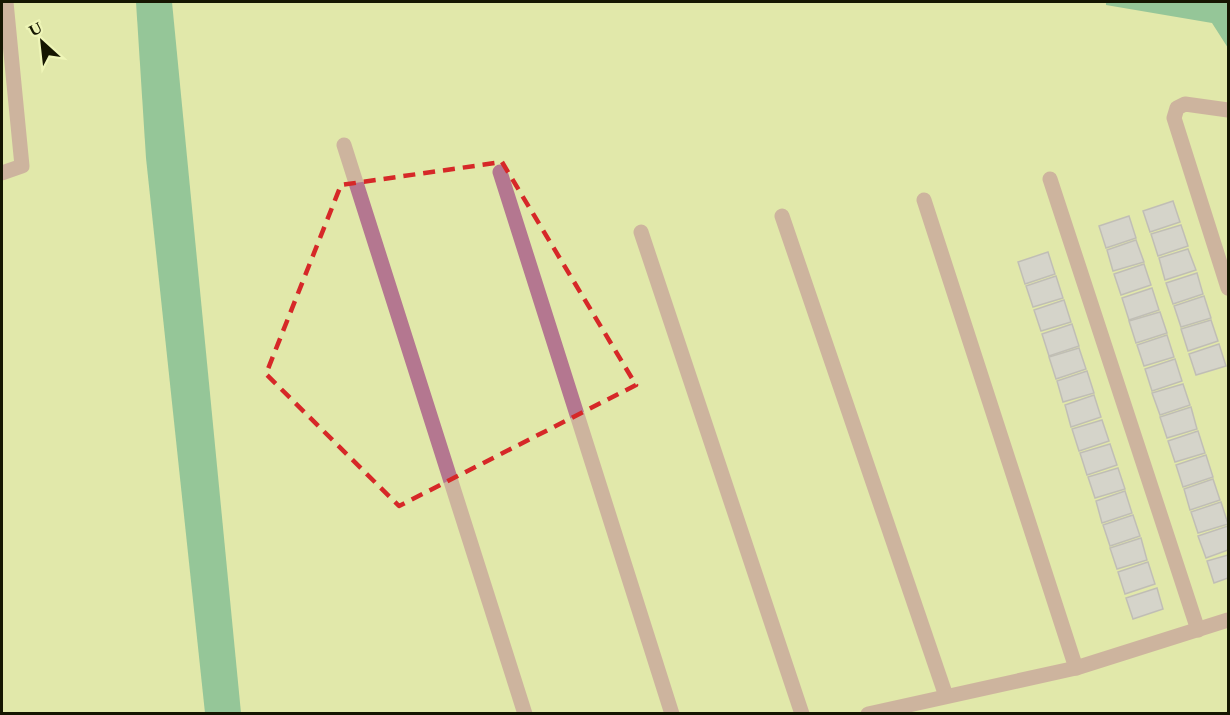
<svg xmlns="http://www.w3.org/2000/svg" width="1230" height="715" font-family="Spectral,serif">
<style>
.water{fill:#399d83}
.building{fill:#c6bcf2;stroke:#988dc4;stroke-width:1.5}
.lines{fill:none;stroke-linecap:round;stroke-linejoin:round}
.minor{stroke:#b47790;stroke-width:15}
.marked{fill:none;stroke:#d62828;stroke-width:4.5;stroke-dasharray:12 8;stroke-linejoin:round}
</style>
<rect width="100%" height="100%" fill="#e1e8aa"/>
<g class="water">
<polygon points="136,2 172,2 241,713 205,713 146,158"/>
<polygon points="1106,2 1228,2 1228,48 1212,23 1106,5"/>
</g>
<g class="building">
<polygon points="1173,201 1180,222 1150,232 1143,211"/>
<polygon points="1129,216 1136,238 1106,248 1099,226"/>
<polygon points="1181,225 1188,246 1158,256 1151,234"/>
<polygon points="1136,240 1144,262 1113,271 1107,250"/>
<polygon points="1188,249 1196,270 1165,280 1159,258"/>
<polygon points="1048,252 1055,274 1025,284 1018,262"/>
<polygon points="1144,264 1151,285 1121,295 1114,274"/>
<polygon points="1197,273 1203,294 1173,304 1166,283"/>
<polygon points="1056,276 1063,298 1033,307 1026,286"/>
<polygon points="1152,288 1159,310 1129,320 1122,298"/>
<polygon points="1204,296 1211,318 1181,327 1174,306"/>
<polygon points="1064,300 1071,322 1041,331 1034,310"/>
<polygon points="1160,312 1167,333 1136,343 1129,321"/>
<polygon points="1211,320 1218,341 1188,351 1181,329"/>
<polygon points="1072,324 1079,346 1049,356 1042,334"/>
<polygon points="1167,335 1174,357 1144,366 1137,345"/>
<polygon points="1219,344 1226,366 1196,375 1189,354"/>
<polygon points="1079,348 1086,369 1056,379 1049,357"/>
<polygon points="1175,359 1182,381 1152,391 1145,369"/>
<polygon points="1087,371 1094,393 1063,402 1057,381"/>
<polygon points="1183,384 1190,405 1160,415 1152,393"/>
<polygon points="1094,395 1101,417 1071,427 1065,405"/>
<polygon points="1191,407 1197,429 1167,438 1160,417"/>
<polygon points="1102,420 1109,441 1079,451 1072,429"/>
<polygon points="1198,431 1205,453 1175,462 1168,441"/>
<polygon points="1110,444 1117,465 1087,475 1080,453"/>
<polygon points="1206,455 1213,477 1183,487 1176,465"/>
<polygon points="1118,468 1125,489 1095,498 1088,477"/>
<polygon points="1213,479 1220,500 1190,510 1184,489"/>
<polygon points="1125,491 1132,513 1102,523 1096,501"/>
<polygon points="1221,502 1228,524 1198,533 1191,512"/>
<polygon points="1133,515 1140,536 1110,546 1103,525"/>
<polygon points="1228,526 1228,550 1206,558 1198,536"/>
<polygon points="1141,538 1147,560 1117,569 1110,548"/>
<polygon points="1228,555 1228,578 1214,583 1207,561"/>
<polygon points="1148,562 1155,584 1125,594 1118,572"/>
<polygon points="1157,588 1163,609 1133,619 1126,598"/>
</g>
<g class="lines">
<g class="minor">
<polyline points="1228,110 1185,104 1177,108 1174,118 1228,288"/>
<polyline points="344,145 525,714"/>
<polyline points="500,172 672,714"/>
<polyline points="2,173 22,166 6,2"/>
<polyline points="1050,179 1198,630"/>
<polyline points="924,200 1076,668"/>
<polyline points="782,216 946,696"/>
<polyline points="641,232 802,714"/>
<polyline points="868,714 1076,668 1228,620"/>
</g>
</g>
<path d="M0 0H1230V715H0ZM 502,162 L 636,385 L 399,506 L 266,374 L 341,185 Z" fill="#e1e8aa" fill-opacity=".55" fill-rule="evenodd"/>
<path class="marked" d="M 502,162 L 636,385 L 399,506 L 266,374 L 341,185 Z"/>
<rect width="1230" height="715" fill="none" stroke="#151601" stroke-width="6"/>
<g transform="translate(42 42) rotate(333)" stroke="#eef5b7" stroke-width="4.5" paint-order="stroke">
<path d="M0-4.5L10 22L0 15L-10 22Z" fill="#151601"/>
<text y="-9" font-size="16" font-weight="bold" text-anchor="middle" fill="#151601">U</text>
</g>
</svg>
